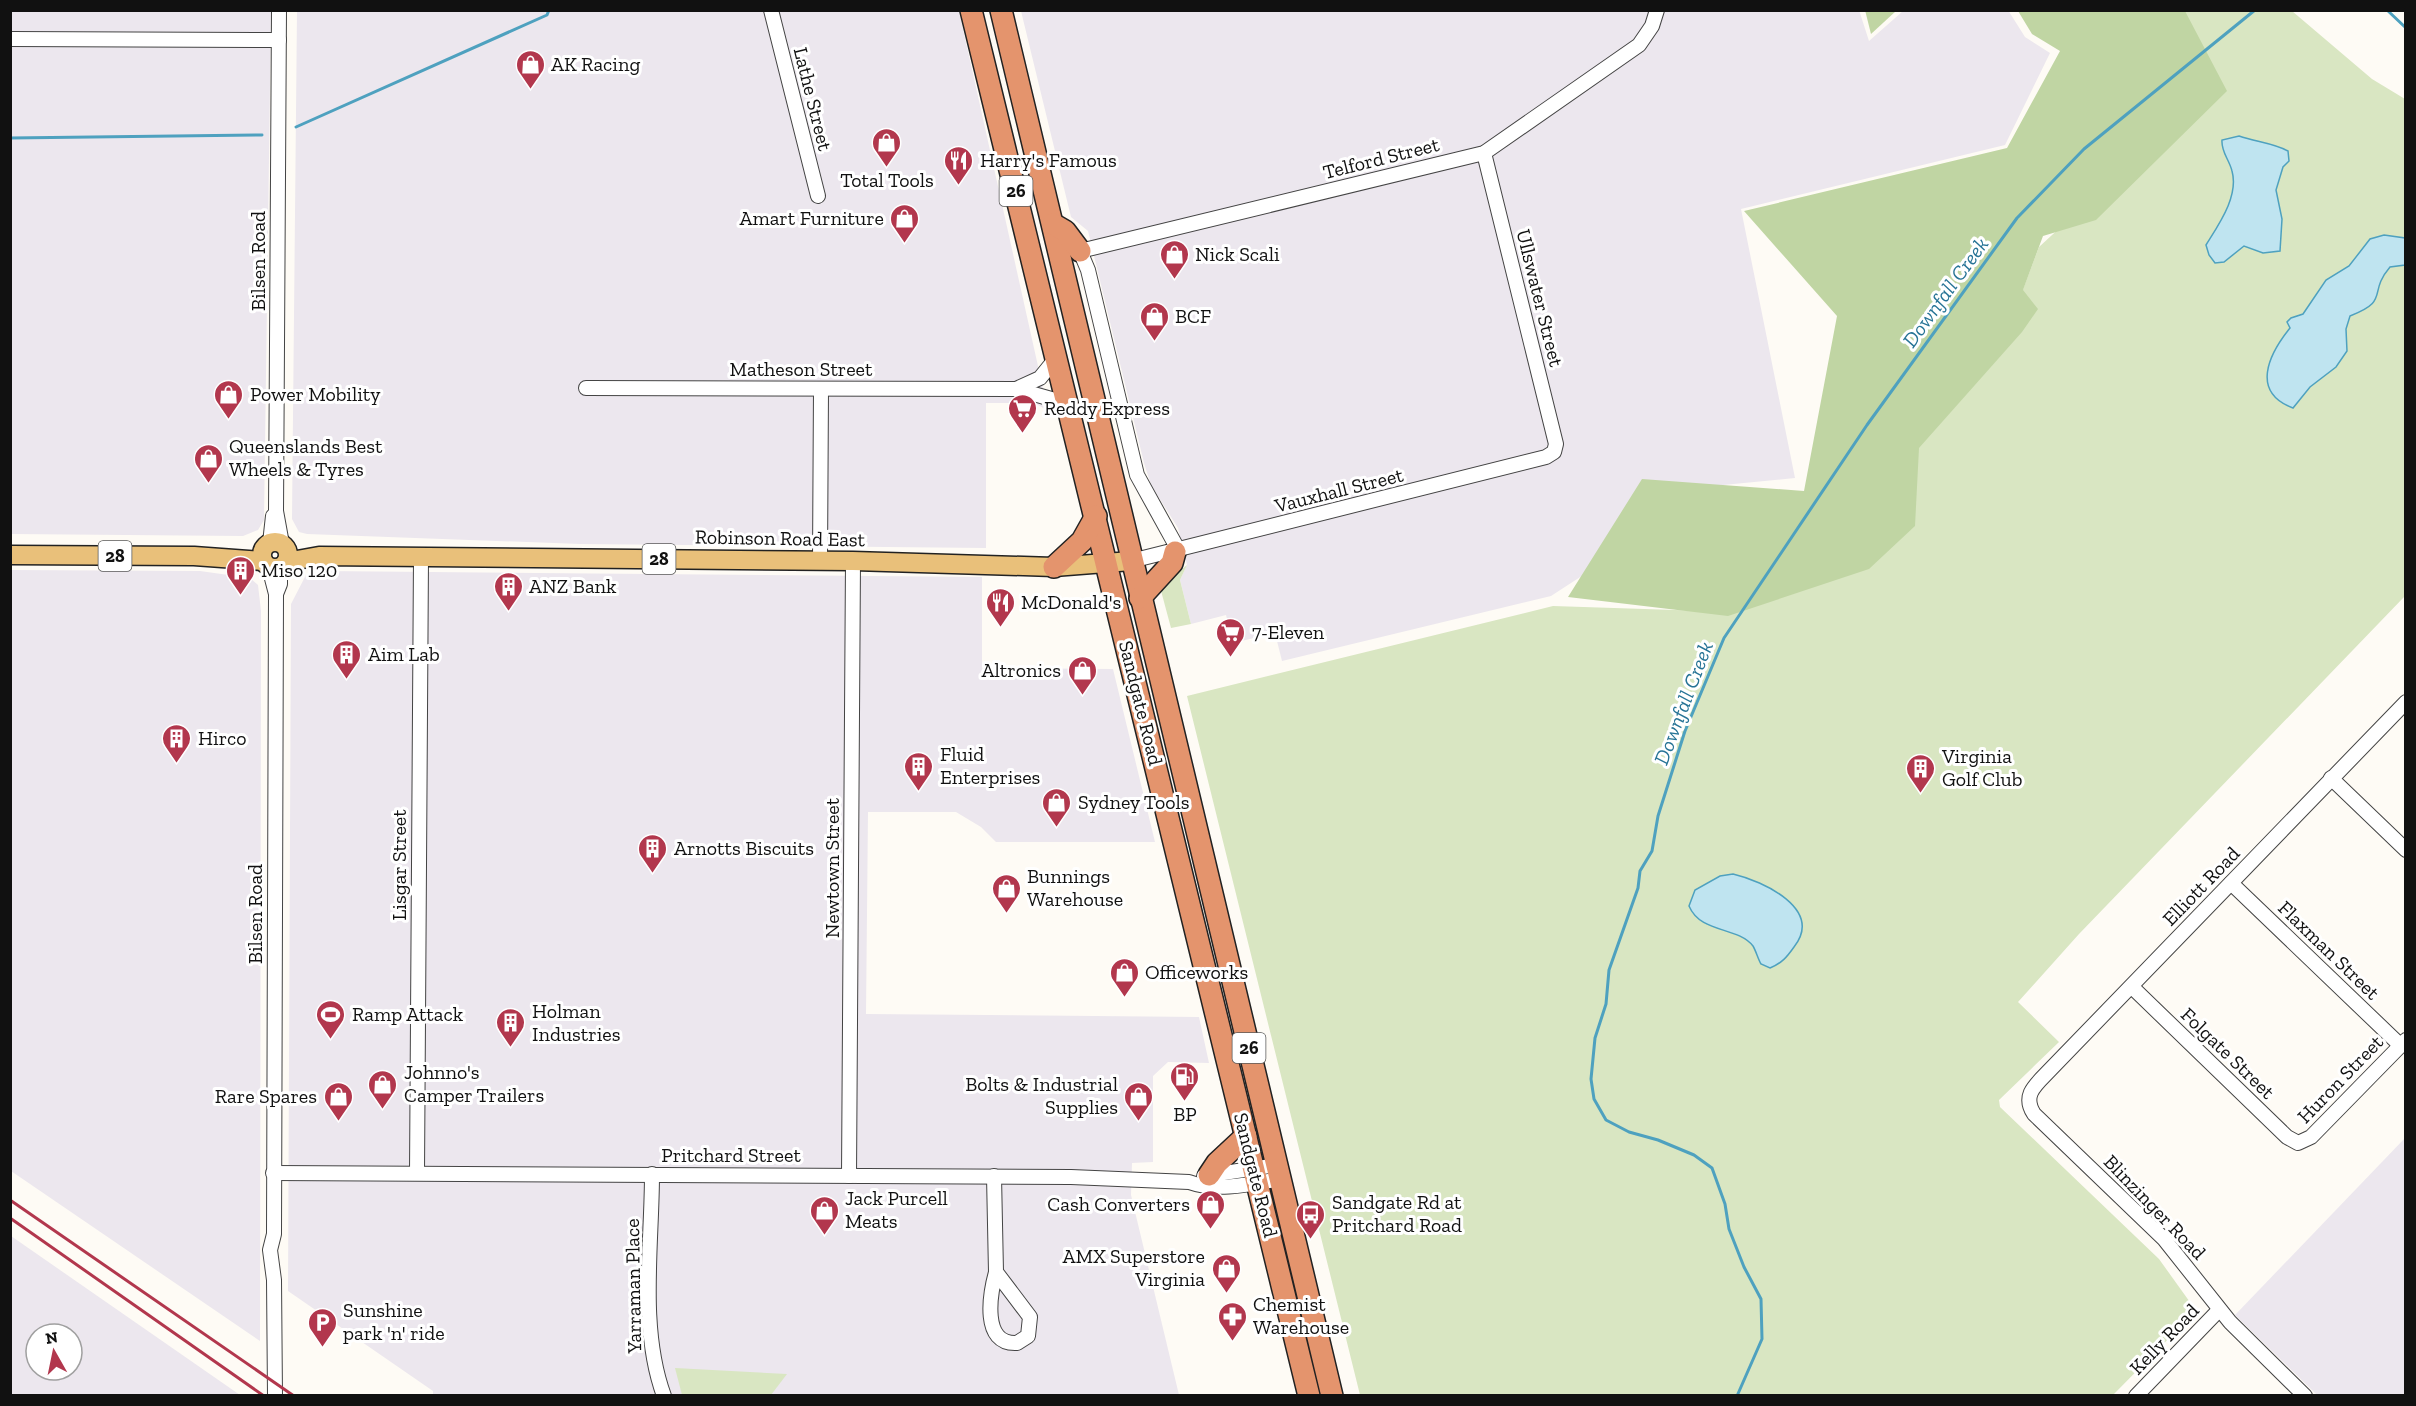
<svg xmlns="http://www.w3.org/2000/svg" width="2416" height="1406" font-family="'Zilla Slab',serif">
<style>
.industrial{fill:#ece7ee;fill-rule:evenodd}
.green{fill:#d9e6c2}
.forest{fill:#c0d5a3}
.water{fill:#bfe4f0;stroke:#4ea1bf;stroke-width:1.5}
.lines{fill:none;stroke-linecap:round;stroke-linejoin:round}
.stream{stroke:#4ea1bf;stroke-width:3}
.minor-casing{stroke:#444;stroke-width:16}
.major-casing{stroke:#222;stroke-width:21}
.highway-casing{stroke:#222;stroke-width:24}
.minor{stroke:#fff;stroke-width:14}
.major{stroke:#e9c07a;stroke-width:18}
.highway{stroke:#e4946d;stroke-width:21}
.rail{stroke:#b2374d;stroke-width:3}
.labels{text-anchor:middle;dominant-baseline:central;stroke-width:6;stroke-linejoin:round;paint-order:stroke}
.shield{fill:#fff;stroke:#585858;stroke-width:1.5}
.shield-label{font-size:18px;font-weight:bold;fill:#111}
.poi-label{font-size:20px;fill:#111;stroke:#fff;text-anchor:start}
.street-label{font-size:20px;fill:#111;stroke:#fff}
.water-label{font-size:21px;font-style:italic;fill:#277496;stroke:#fff}
</style>
<rect width="100%" height="100%" fill="#fefbf5"/>
<g class="industrial">
<polygon points="1859,10 1869,41 1903,11 2008,10 2025,37 2050,53 2005,145 1741,209 1795,478 1682,489 1611,557 1551,596 1282,661 1275,633 1233,643 1226,615 1191,624 1180,580 1187,565 1178,528 1151,485 1144,463 1088,231 1071,217 1021,11"/>
<polygon points="11,11 271,11 264,520 258,530 243,536 11,534"/>
<polygon points="297,11 959,11 1048,411 1035,403 986,403 986,548 580,544 307,534 299,532 292,519"/>
<polygon points="11,570 200,571 250,578 258,585 261,611 260,1341 11,1171"/>
<polygon points="323,571 982,577 982,668 1113,669 1155,842 996,842 981,827 956,812 868,812 866,1014 1199,1017 1209,1063 1168,1062 1153,1076 1153,1162 1132,1163 1131,1195 1179,1395 433,1395 433,1391 288,1291 291,604 306,575"/>
<polygon points="2405,1138 2405,1395 2317,1395 2235,1315"/>
<path d="M 10,1236 L 11,1236 L 240,1395 L 11,1395 ZM 36,1334 L 72,1334 L 72,1370 L 36,1370 Z"/>
</g>
<g class="green">
<polygon points="2041,11 2292,11 2372,79 2405,99 2405,596 2079,934 2018,1002 2059,1042 1999,1100 2000,1107 2159,1259 2192,1305 2188,1319 2113,1395 1360,1395 1187,696 1553,606 1736,612 1901,422 2002,345 2039,247 2192,106"/>
<polygon points="1187,565 1180,580 1191,624 1171,628 1160,587"/>
<polygon points="675,1368 787,1374 771,1395 682,1395"/>
</g>
<g class="forest">
<polygon points="1865,10 1896,10 1896,11 1871,34"/>
<polygon points="2018,11 2185,11 2227,91 2096,220 2043,236 2023,290 2038,309 2022,332 1919,448 1915,526 1869,569 1728,616 1568,597 1642,479 1804,491 1837,316 1744,211 2007,148 2060,51 2032,34"/>
</g>
<g class="water">
<path d="M 2239,136 C 2256,142 2273,143 2288,151 L 2289,161 L 2283,167 L 2276,190 L 2282,219 L 2280,251 L 2263,253 L 2244,246 L 2224,262 L 2215,263 L 2209,255 L 2206,245 C 2219,224 2239,196 2232,171 C 2229,159 2221,152 2222,140 Z"/>
<path d="M 2384,235 L 2405,238 L 2405,265 L 2390,267 C 2367,294 2391,300 2350,316 L 2346,329 L 2347,351 L 2336,367 L 2310,387 L 2293,408 C 2250,392 2269,354 2290,328 L 2287,322 L 2291,318 L 2303,314 L 2326,280 L 2349,266 L 2370,239 Z"/>
<path d="M 1733,874 C 1763,881 1824,909 1794,947 C 1787,957 1782,963 1770,968 L 1761,964 C 1758,959 1756,951 1753,946 C 1737,926 1701,934 1689,906 L 1695,890 L 1720,876 Z"/>
</g>
<g class="lines">
<g class="stream">
<polyline points="2387,10 2406,28"/>
<polyline points="296,127 547,15 549,10"/>
<polyline points="10,138 262,135"/>
<polyline points="1737,1396 1762,1339 1761,1299 1744,1267 1729,1229 1725,1204 1712,1168 1694,1155 1658,1140 1629,1132 1606,1120 1594,1099 1591,1079 1595,1038 1606,1004 1609,970 1638,888 1640,871 1652,851 1658,816 1685,731 1724,638 1867,425 2017,218 2084,149 2255,10"/>
</g>
<defs>
<g id="minor">
<polyline points="279,10 276,511 282,544"/>
<polyline points="771,10 818,196"/>
<polyline points="10,39 279,40"/>
<polyline points="586,388 1016,389 1069,404"/>
<polyline points="1016,389 1040,378 1057,357"/>
<polyline points="270,543 273,516"/>
<polyline points="1179,551 1137,475 1088,270 1080,251 1484,153 1639,45 1652,26 1657,10"/>
<polyline points="820,561 821,389"/>
<polyline points="1131,561 1546,457 1554,452 1556,444 1484,153"/>
<polyline points="269,567 276,594 274,1234 270,1250 274,1280 275,1396"/>
<polyline points="276,594 280,584 280,567"/>
<polyline points="2331,778 2406,850"/>
<polyline points="2231,883 2400,1045"/>
<polyline points="2132,987 2287,1137 2298,1143 2311,1137 2406,1040"/>
<path d="M 273,1173 L 1071,1177 L 1189,1182 C 1217,1192 1251,1184 1280,1179"/>
<polyline points="417,1173 421,557"/>
<path d="M 652,1174 C 652,1245 639,1328 664,1396"/>
<polyline points="849,1176 853,561"/>
<path d="M 994,1176 L 996,1272 C 990,1294 981,1345 1017,1343 L 1028,1336 L 1030,1317 L 996,1272"/>
<polyline points="1204,1176 1277,1165"/>
<polyline points="2136,1396 2219,1310"/>
<path d="M 2305,1396 L 2230,1322 L 2164,1239 L 2034,1114 C 2023,1097 2033,1087 2045,1075 L 2406,702"/>
</g>
<g id="major">
<circle cx="275" cy="555" r="13"/>
<polyline points="10,555 194,556 263,561"/>
<polyline points="286,562 319,556 853,561 1054,567 1131,561"/>
</g>
<g id="highway">
<polyline points="971,10 1309,1396"/>
<polyline points="1001,10 1332,1396"/>
<polyline points="1053,224 1065,231 1080,251"/>
<polyline points="1054,567 1082,541 1096,516"/>
<polyline points="1140,598 1172,563 1175,552"/>
<polyline points="1209,1175 1217,1163 1246,1136"/>
</g>
</defs>
<use href="#minor" class="minor-casing"/>
<use href="#major" class="major-casing"/>
<use href="#highway" class="highway-casing"/>
<use href="#minor" class="minor"/>
<use href="#major" class="major"/>
<use href="#highway" class="highway"/>
<g class="rail">
<polyline points="10,1200 294,1396"/>
<polyline points="10,1218 264,1396"/>
</g>
</g>
<defs>
<symbol id="shop-pin" viewBox="-11 -11 22 30"><path d="M0 17L-7.5 6A9.5 9.5 0 1 1 7.5 6Z" fill="#b2374d" stroke="#fff"/><path d="M-5-2.5h2.3a2.7 3.5 0 0 1 5.4 0H5L5.5 6h-11ZM-1.5-2.5h3a1.5 2.3 0 0 0-3 0Z" fill="#fff"/></symbol>
<symbol id="restaurant-pin" viewBox="-11 -11 22 30"><path d="M0 17L-7.5 6A9.5 9.5 0 1 1 7.5 6Z" fill="#b2374d" stroke="#fff"/><path d="M-5-6h1v4h1v-4h1v4h1v-4h1v5L-1.5 .5V6h-2V.5L-5-1ZM5-6V6H3V1.5H1.5Q1.5-4 5-6Z" fill="#fff"/></symbol>
<symbol id="supermarket-pin" viewBox="-11 -11 22 30"><path d="M0 17L-7.5 6A9.5 9.5 0 1 1 7.5 6Z" fill="#b2374d" stroke="#fff"/><path d="M-6-5.5h2.5l.6 2H6L4.5 2H-2.5L-4.4-4H-6ZM-1.5 3.2a1.3 1.3 0 1 0 .1 0ZM3 3.2a1.3 1.3 0 1 0 .1 0Z" fill="#fff"/></symbol>
<symbol id="building-pin" viewBox="-11 -11 22 30"><path d="M0 17L-7.5 6A9.5 9.5 0 1 1 7.5 6Z" fill="#b2374d" stroke="#fff"/><path d="M-4-6H4V6H1V3H-1V6H-4ZM-2.5-4.3h1.7v1.8h-1.7ZM.8-4.3h1.7v1.8H.8ZM-2.5-1h1.7V.8h-1.7ZM.8-1h1.7V.8H.8Z" fill="#fff"/></symbol>
<symbol id="stadium-pin" viewBox="-11 -11 22 30"><path d="M0 17L-7.5 6A9.5 9.5 0 1 1 7.5 6Z" fill="#b2374d" stroke="#fff"/><path d="M0-5a6.5 5 0 1 0 0 10a6.5 5 0 1 0 0-10ZM-3.5-1.8h7v3.6h-7Z" fill="#fff"/></symbol>
<symbol id="fuel-pin" viewBox="-11 -11 22 30"><path d="M0 17L-7.5 6A9.5 9.5 0 1 1 7.5 6Z" fill="#b2374d" stroke="#fff"/><path d="M-5.5-6h7V0h2V4h1.3V-2.5L3-4.5l.8-.8L6-3V5H2.5V1h-1V6h-7ZM-4.2-4.7v3.2H.2V-4.7Z" fill="#fff"/></symbol>
<symbol id="bus-pin" viewBox="-11 -11 22 30"><path d="M0 17L-7.5 6A9.5 9.5 0 1 1 7.5 6Z" fill="#b2374d" stroke="#fff"/><path d="M-5-6H5V4H4V6H2V4H-2V6H-4V4H-5ZM-3.5-4V0h7V-4ZM-3.5 1.2v1.5H-2V1.2ZM2 1.2v1.5H3.5V1.2Z" fill="#fff"/></symbol>
<symbol id="pharmacy-pin" viewBox="-11 -11 22 30"><path d="M0 17L-7.5 6A9.5 9.5 0 1 1 7.5 6Z" fill="#b2374d" stroke="#fff"/><path d="M-2-6h4v4h4v4h-4v4h-4v-4h-4v-4h4Z" fill="#fff"/></symbol>
<symbol id="parking-pin" viewBox="-11 -11 22 30"><path d="M0 17L-7.5 6A9.5 9.5 0 1 1 7.5 6Z" fill="#b2374d" stroke="#fff"/><path d="M-3.5-5.5H1a3.5 3.5 0 0 1 0 7H-1V5.5H-3.5ZM-1-3.4V-.6H.8a1.4 1.4 0 0 0 0-2.8Z" fill="#fff"/></symbol>
</defs>
<g fill-rule="evenodd">
<use href="#shop-pin" x="514" y="48" width="33" height="45"/>
<use href="#shop-pin" x="870" y="126" width="33" height="45"/>
<use href="#restaurant-pin" x="942" y="144" width="33" height="45"/>
<use href="#shop-pin" x="888" y="202" width="33" height="45"/>
<use href="#shop-pin" x="1158" y="238" width="33" height="45"/>
<use href="#shop-pin" x="1138" y="300" width="33" height="45"/>
<use href="#shop-pin" x="212" y="378" width="33" height="45"/>
<use href="#supermarket-pin" x="1006" y="392" width="33" height="45"/>
<use href="#shop-pin" x="192" y="442" width="33" height="45"/>
<use href="#building-pin" x="224" y="554" width="33" height="45"/>
<use href="#building-pin" x="492" y="570" width="33" height="45"/>
<use href="#restaurant-pin" x="984" y="586" width="33" height="45"/>
<use href="#supermarket-pin" x="1214" y="616" width="33" height="45"/>
<use href="#building-pin" x="330" y="638" width="33" height="45"/>
<use href="#shop-pin" x="1066" y="654" width="33" height="45"/>
<use href="#building-pin" x="160" y="722" width="33" height="45"/>
<use href="#building-pin" x="902" y="750" width="33" height="45"/>
<use href="#building-pin" x="1904" y="752" width="33" height="45"/>
<use href="#shop-pin" x="1040" y="786" width="33" height="45"/>
<use href="#building-pin" x="636" y="832" width="33" height="45"/>
<use href="#shop-pin" x="990" y="872" width="33" height="45"/>
<use href="#shop-pin" x="1108" y="956" width="33" height="45"/>
<use href="#stadium-pin" x="314" y="998" width="33" height="45"/>
<use href="#building-pin" x="494" y="1006" width="33" height="45"/>
<use href="#fuel-pin" x="1168" y="1060" width="33" height="45"/>
<use href="#shop-pin" x="366" y="1068" width="33" height="45"/>
<use href="#shop-pin" x="322" y="1080" width="33" height="45"/>
<use href="#shop-pin" x="1122" y="1080" width="33" height="45"/>
<use href="#shop-pin" x="1194" y="1188" width="33" height="45"/>
<use href="#shop-pin" x="808" y="1194" width="33" height="45"/>
<use href="#bus-pin" x="1294" y="1198" width="33" height="45"/>
<use href="#shop-pin" x="1210" y="1252" width="33" height="45"/>
<use href="#pharmacy-pin" x="1216" y="1300" width="33" height="45"/>
<use href="#parking-pin" x="306" y="1306" width="33" height="45"/>
</g>
<g class="labels">
<g class="shield">
<rect x="999.5" y="176" width="33" height="30" rx="4.5"/>
<rect x="98.5" y="541" width="33" height="30" rx="4.5"/>
<rect x="642.5" y="544" width="33" height="30" rx="4.5"/>
<rect x="1232.5" y="1033" width="33" height="30" rx="4.5"/>
</g>
<g class="shield-label">
<text x="1016" y="191">26</text>
<text x="115" y="556">28</text>
<text x="659" y="559">28</text>
<text x="1249" y="1048">26</text>
</g>
<g class="poi-label">
<text x="551" y="64">AK Racing</text>
<text x="980" y="160">Harry's Famous</text>
<text x="887" y="180" text-anchor="middle">Total Tools</text>
<text x="884" y="218" text-anchor="end">Amart Furniture</text>
<text x="1195" y="254">Nick Scali</text>
<text x="1175" y="316">BCF</text>
<text x="250" y="394">Power Mobility</text>
<text x="1044" y="408">Reddy Express</text>
<text x="229" y="446">Queenslands Best<tspan x="229" dy="23">Wheels &amp; Tyres</tspan></text>
<text x="261" y="570">Miso 120</text>
<text x="529" y="586">ANZ Bank</text>
<text x="1021" y="602">McDonald's</text>
<text x="1252" y="632">7-Eleven</text>
<text x="368" y="654">Aim Lab</text>
<text x="1061" y="670" text-anchor="end">Altronics</text>
<text x="198" y="738">Hirco</text>
<text x="940" y="754">Fluid<tspan x="940" dy="23">Enterprises</tspan></text>
<text x="1942" y="756">Virginia<tspan x="1942" dy="23">Golf Club</tspan></text>
<text x="1078" y="802">Sydney Tools</text>
<text x="674" y="848">Arnotts Biscuits</text>
<text x="1027" y="876">Bunnings<tspan x="1027" dy="23">Warehouse</tspan></text>
<text x="1145" y="972">Officeworks</text>
<text x="532" y="1011">Holman<tspan x="532" dy="23">Industries</tspan></text>
<text x="352" y="1014">Ramp Attack</text>
<text x="404" y="1072">Johnno's<tspan x="404" dy="23">Camper Trailers</tspan></text>
<text x="1118" y="1084" text-anchor="end">Bolts &amp; Industrial<tspan x="1118" dy="23">Supplies</tspan></text>
<text x="317" y="1096" text-anchor="end">Rare Spares</text>
<text x="1185" y="1114" text-anchor="middle">BP</text>
<text x="845" y="1198">Jack Purcell<tspan x="845" dy="23">Meats</tspan></text>
<text x="1332" y="1202">Sandgate Rd at<tspan x="1332" dy="23">Pritchard Road</tspan></text>
<text x="1190" y="1204" text-anchor="end">Cash Converters</text>
<text x="1205" y="1256" text-anchor="end">AMX Superstore<tspan x="1205" dy="23">Virginia</tspan></text>
<text x="1253" y="1304">Chemist<tspan x="1253" dy="23">Warehouse</tspan></text>
<text x="343" y="1310">Sunshine<tspan x="343" dy="23">park 'n' ride</tspan></text>
</g>
<g class="street-label">
<text transform="translate(813 99) rotate(76)">Lathe Street</text>
<text transform="translate(1381 158) rotate(-14)">Telford Street</text>
<text transform="translate(258 261) rotate(-90)">Bilsen Road</text>
<text transform="translate(1540 298) rotate(76)">Ullswater Street</text>
<text x="801" y="369">Matheson Street</text>
<text transform="translate(1339 490) rotate(-14)">Vauxhall Street</text>
<text transform="translate(780 538) rotate(1)">Robinson Road East</text>
<text transform="translate(1141 703) rotate(76)">Sandgate Road</text>
<text transform="translate(399 865) rotate(-90)">Lisgar Street</text>
<text transform="translate(832 868) rotate(-90)">Newtown Street</text>
<text transform="translate(2201 886) rotate(-46)">Elliott Road</text>
<text transform="translate(255 914) rotate(-90)">Bilsen Road</text>
<text transform="translate(2329 950) rotate(44)">Flaxman Street</text>
<text transform="translate(2228 1053) rotate(44)">Folgate Street</text>
<text transform="translate(2340 1079) rotate(-46)">Huron Street</text>
<text x="731" y="1155">Pritchard Street</text>
<text transform="translate(1256 1175) rotate(76)">Sandgate Road</text>
<text transform="translate(2155 1207) rotate(46)">Blinzinger Road</text>
<text transform="translate(633 1286) rotate(-91)">Yarraman Place</text>
<text transform="translate(2164 1339) rotate(-46)">Kelly Road</text>
</g>
<g class="water-label">
<text transform="translate(1945 292) rotate(-54)">Downfall Creek</text>
<text transform="translate(1683 703) rotate(-69)">Downfall Creek</text>
</g>
</g>
<rect width="2416" height="1406" fill="none" stroke="#111111" stroke-width="24"/>
<g transform="translate(54 1352) rotate(351)"><circle r="28" fill="#ffffff" stroke="#a0a0a0" stroke-width="1.5"/>
<path d="M0-4.5L10 22L0 15L-10 22Z" fill="#b2374d"/>
<text y="-9" font-size="16" font-weight="bold" text-anchor="middle" fill="#111111">N</text>
</g>
</svg>
